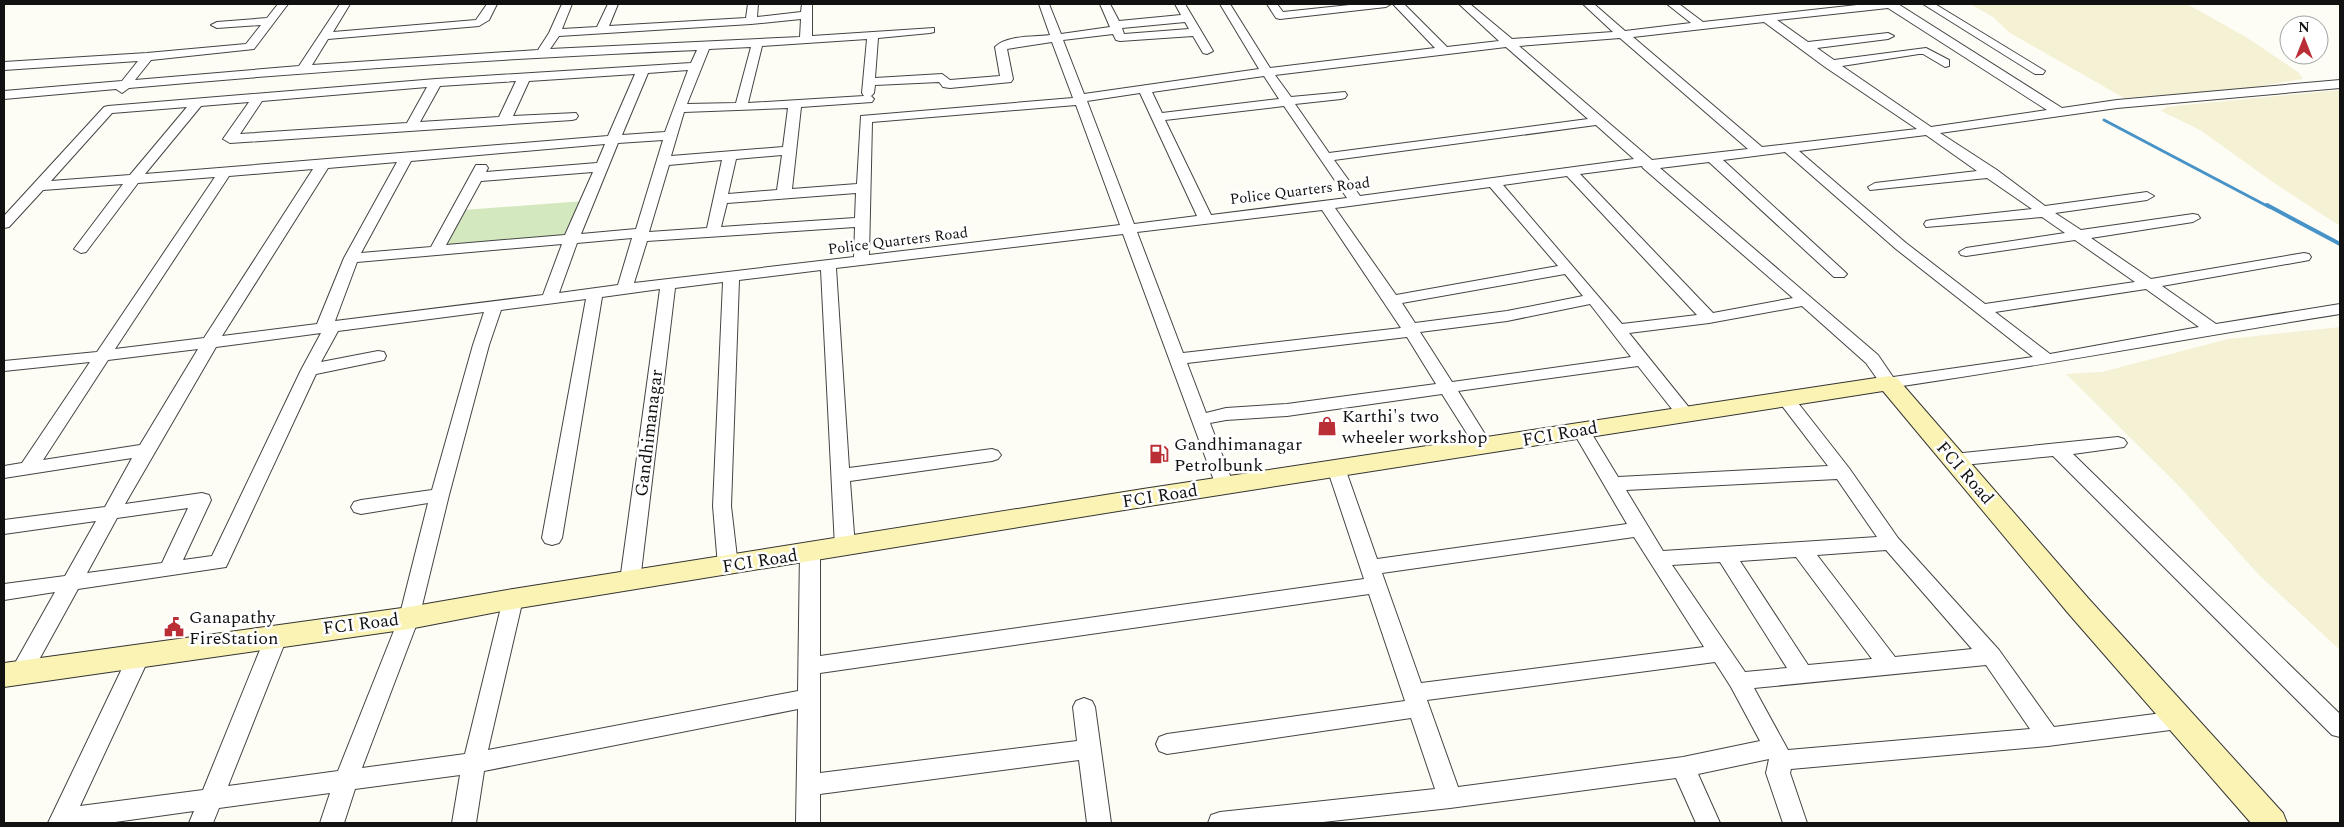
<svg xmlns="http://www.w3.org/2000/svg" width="2344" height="827" font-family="Spectral,serif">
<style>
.farmland{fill:#f4f1d5}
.green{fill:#d4e8bf}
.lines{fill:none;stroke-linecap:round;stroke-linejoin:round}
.stream-far1{stroke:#4793c7;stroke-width:3}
.stream{stroke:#4793c7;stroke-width:4}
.street-casing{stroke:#444;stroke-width:2}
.secondary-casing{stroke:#333;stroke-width:2}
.street{fill:#fff;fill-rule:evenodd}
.secondary{fill:#faf3b4;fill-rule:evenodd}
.labels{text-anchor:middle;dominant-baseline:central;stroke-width:5;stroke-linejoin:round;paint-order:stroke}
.far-street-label{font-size:15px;fill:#111;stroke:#fff}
.poi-label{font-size:18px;fill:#111;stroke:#fff;text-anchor:start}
.street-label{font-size:18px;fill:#111;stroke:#fff}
</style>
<rect width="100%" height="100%" fill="#fefdf5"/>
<g class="farmland">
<polygon points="1970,4 2187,4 2246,37 2298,72 2303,79 2243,89 2124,98 2010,33 1993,17"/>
<polygon points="2340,90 2340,226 2277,185 2200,130 2161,111 2167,107 2184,105"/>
<polygon points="2340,327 2340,650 2259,575 2178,485 2066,374 2102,372 2228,339"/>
</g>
<polygon class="green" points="584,201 569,238 441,249 463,210"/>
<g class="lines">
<polyline class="stream-far1" points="2104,120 2269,207"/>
<polyline class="stream" points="2267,205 2340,244"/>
<defs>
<g id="street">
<path d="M 278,4 L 288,4 L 254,49 L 151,60 L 135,80 L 299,66 L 340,4 L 350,4 L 333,32 L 476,20 L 487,4 L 497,4 L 489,20 L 479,26 L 328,39 L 312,65 L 538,50 L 549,33 L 562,4 L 572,4 L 562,29 L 597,27 L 608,4 L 618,4 L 609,26 L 746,18 L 748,4 L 758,4 L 757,17 L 801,12 L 802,4 L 812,4 L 812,36 L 934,28 L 934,32 L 930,33 L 878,38 L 875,78 L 942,74 L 950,80 L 1000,76 L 995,47 C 1006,35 1035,37 1050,35 L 1039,4 L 1049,4 L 1061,34 L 1110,27 L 1100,4 L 1110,4 L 1119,21 L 1181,15 L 1175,4 L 1185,4 L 1213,51 L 1207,54 L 1203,53 L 1193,36 L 1120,41 L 1116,40 L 1113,34 L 1063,40 L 1084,94 L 1259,69 L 1220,4 L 1230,4 L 1270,68 L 1435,48 L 1393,4 L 1404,4 L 1447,47 L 1499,41 L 1459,4 L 1470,4 L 1512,39 L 1613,32 L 1583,4 L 1594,4 L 1625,31 L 1691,23 L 1667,4 L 1679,4 L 1703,22 L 1866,4 L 1898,4 L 2062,108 L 2117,100 L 2340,80 L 2340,88 L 2117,108 L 1940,133 L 1997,170 L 2045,206 L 2147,192 L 2154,196 L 2147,200 L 2055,213 L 2081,230 L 2193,214 L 2198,215 L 2200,218 L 2193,222 L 2091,238 L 2151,279 L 2304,253 L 2309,254 L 2311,257 L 2309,260 L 2304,261 L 2162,286 L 2216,324 L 2340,304 L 2340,314 C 2190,338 2040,366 1889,388 L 1883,387 L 1866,363 L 1802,306 L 1709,323 L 1629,333 L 1691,410 L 1694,414 L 1691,418 L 1679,418 L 1638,366 L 1458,391 L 1493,447 L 1490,451 L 1484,453 L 1478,451 L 1442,394 L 1287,416 L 1226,420 L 1210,423 L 1234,486 L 1232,491 L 1225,492 L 1218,491 L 1216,486 L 1123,234 L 836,268 L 849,468 L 992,449 L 998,451 L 1001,455 L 998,459 L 992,461 L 850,481 L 855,547 L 852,552 L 845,554 L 838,552 L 835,547 L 821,270 L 739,280 L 731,506 L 738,566 L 735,571 L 728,573 L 721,571 L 718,566 L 713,506 L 723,282 L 675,288 L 640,581 L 637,586 L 630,588 L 623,586 L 620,581 L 660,289 L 602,297 L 562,538 L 559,543 L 552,545 L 545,543 L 542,538 L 586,299 L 501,310 L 489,345 L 449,495 L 419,618 L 362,768 L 465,754 L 503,599 L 506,594 L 513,591 L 520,594 L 523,599 L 488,750 L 798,691 L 800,552 L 803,547 L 810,545 L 817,547 L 820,552 L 820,656 L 1364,579 L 1327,468 L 1330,464 L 1336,462 L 1342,464 L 1345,468 L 1377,559 L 1627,524 L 1572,430 L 1575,426 L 1587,426 L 1618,477 L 1828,466 L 1776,398 L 1779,394 L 1791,394 L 1849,468 L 1898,538 L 1999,650 L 2054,727 L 2178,711 L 2186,713 L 2189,720 L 2186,727 L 2178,729 L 2048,746 L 1791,769 L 1790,773 L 1807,823 L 1783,823 L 1766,773 L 1769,759 L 1698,774 L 1720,823 L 1696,823 L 1676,778 L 1450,808 L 1314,823 L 1208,823 L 1211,815 L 1220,812 L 1435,789 L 1411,718 L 1167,754 L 1159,751 L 1156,744 L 1159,737 L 1167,734 L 1405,701 L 1369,594 L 820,673 L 820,773 L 1077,741 L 1073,707 L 1076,701 L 1084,698 L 1092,701 L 1095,707 L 1111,823 L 1087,823 L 1079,760 L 820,794 L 820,823 L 796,823 L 798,709 L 484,771 L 476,823 L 452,823 L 460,775 L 355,789 L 344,823 L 320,823 L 330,793 L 219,808 L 213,823 L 189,823 L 194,811 L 108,823 L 48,823 L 128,656 L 131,650 L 139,648 L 147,650 L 150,656 L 80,806 L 203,790 L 266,635 L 270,629 L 277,627 L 284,629 L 288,635 L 228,786 L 338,771 L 399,618 L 428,503 L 361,514 L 354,512 L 351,507 L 354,502 L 361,500 L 432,490 L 473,345 L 484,312 L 338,331 L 321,362 L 378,351 L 384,352 L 386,356 L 384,360 L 316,374 L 226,567 L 78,589 L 29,678 L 21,681 L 13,678 L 10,672 L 55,592 L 4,600 L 4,584 L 65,576 L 96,521 L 4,534 L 4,520 L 105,507 L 132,458 L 4,478 L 4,466 L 22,463 L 90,362 L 4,371 L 4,361 L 97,352 L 215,177 L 138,183 L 86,252 L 81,253 L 74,249 L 123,184 L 43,190 L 9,227 L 4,228 L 4,216 L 104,107 L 108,106 L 436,79 L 691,63 L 697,50 C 507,58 318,71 129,88 L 122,93 L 116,89 L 4,99 L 4,91 L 122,81 L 138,61 L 4,70 L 4,62 L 147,53 L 246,44 L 261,25 L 217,28 L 211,25 L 217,22 L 267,18 ZM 1888,8 L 2047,110 L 1931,127 L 1842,66 L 1919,54 L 1923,54 L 1945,67 L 1949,66 L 1949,60 L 1926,48 L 1834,60 L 1817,48 L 1888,39 L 1894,36 L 1888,33 L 1808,42 L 1777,20 ZM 801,19 L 800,37 L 550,49 L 559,36 L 751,24 ZM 1185,22 L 1189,29 L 1124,34 L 1122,28 ZM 1764,22 L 1825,67 L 1917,129 L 1762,147 L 1633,37 ZM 1620,38 L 1748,149 L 1652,160 L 1519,46 ZM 867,39 L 862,93 L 864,96 L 748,103 L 762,46 ZM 1052,42 L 1073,98 L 861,116 L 857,184 L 792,189 L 801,107 L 872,102 L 874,99 L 871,96 L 874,93 L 875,85 L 939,82 L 943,87 L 950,88 L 1011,82 L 1013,79 L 1007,49 ZM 751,47 L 736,103 L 687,104 L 709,49 ZM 1506,47 L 1588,119 L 1329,153 L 1295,104 L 1341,99 L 1345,98 L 1347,95 L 1345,92 L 1291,97 L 1275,75 ZM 688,70 L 665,132 L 622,135 L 648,73 ZM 635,74 L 608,136 L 145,174 L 201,106 L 249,102 L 223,139 L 230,143 L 572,120 L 576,119 L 578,116 L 576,113 L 513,116 L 529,81 ZM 1264,76 L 1279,99 L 1162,113 L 1152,92 ZM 516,81 L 499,117 L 420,122 L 440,86 ZM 427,87 L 407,123 L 240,134 L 262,101 ZM 1140,93 L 1197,216 L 1134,224 L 1087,101 ZM 1076,105 L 1120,225 L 869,255 L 872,122 ZM 1284,106 L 1347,198 L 1211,215 L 1165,120 ZM 187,107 L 130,175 L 51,181 L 112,113 ZM 788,108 L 783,147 L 671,156 L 684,112 ZM 1596,125 L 1634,159 L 1360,196 L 1334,160 ZM 1926,135 L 1977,171 L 1875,183 L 1868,187 L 1870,190 L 1987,178 L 2032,209 L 1931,220 L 1926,221 L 1924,224 L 1926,227 L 2042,217 L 2065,233 L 1966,248 L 1959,252 L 1961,255 L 1966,256 L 2075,240 L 2135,282 L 1985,304 L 1906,243 L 1799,151 ZM 663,140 L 636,229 L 581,234 L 618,143 ZM 605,144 L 597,163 L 486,172 L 488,168 L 486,165 L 476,165 L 431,247 L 361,253 L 411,161 ZM 1785,152 L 1896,249 L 2033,357 L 1893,377 L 1878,355 L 1660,168 L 1709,162 L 1834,277 L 1844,277 L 1847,274 L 1844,271 L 1723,160 ZM 782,155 L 777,190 L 728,194 L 736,159 ZM 722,160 L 707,228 L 649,232 L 669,165 ZM 397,162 L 344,258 L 317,324 L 222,336 L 328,168 ZM 1642,166 L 1643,168 L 1793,298 L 1713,313 L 1580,174 ZM 313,169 L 204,338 L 115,349 L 229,176 ZM 593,172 L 565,235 L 446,245 L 481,181 ZM 1567,176 L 1697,315 L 1622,324 L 1503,185 ZM 1490,187 L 1558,266 L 1396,295 L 1335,208 ZM 856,193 L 855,218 L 721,227 L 727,203 ZM 1322,210 L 1401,328 L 1183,353 L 1137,232 ZM 855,227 L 854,257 L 634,283 L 647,241 ZM 632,238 L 618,285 L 559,293 L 577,243 ZM 562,244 L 543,295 L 335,321 L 357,262 ZM 1565,274 L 1583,296 L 1507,311 L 1415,323 L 1402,303 ZM 2146,289 L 2199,327 L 2050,354 L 1995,312 ZM 1590,304 L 1631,357 L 1452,382 L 1420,332 L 1507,321 ZM 321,333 L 301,370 L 212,556 L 183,560 L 211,500 L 209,495 L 202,493 L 125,504 L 216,347 ZM 1407,337 L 1436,384 L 1287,404 L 1226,408 L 1206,413 L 1187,363 ZM 198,349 L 140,445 L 43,460 L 108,360 ZM 1837,479 L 1877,537 L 1663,551 L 1626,490 ZM 188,508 L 162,563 L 87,573 L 117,518 ZM 1634,537 L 1704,647 L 1421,683 L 1382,573 ZM 1886,550 L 1972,649 L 1895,657 L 1817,555 ZM 1796,557 L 1872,659 L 1808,665 L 1740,561 ZM 1720,562 L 1787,668 L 1745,672 L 1672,565 ZM 1715,662 L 1731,687 L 1760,741 L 1683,757 L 1458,787 L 1427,700 ZM 1986,665 L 2030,729 L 1788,750 L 1754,688 Z"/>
<polygon points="1267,4 1277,4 1283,12 1359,4 1391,4 1386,7 1280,19 1276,18"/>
<polygon points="1923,4 1935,4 2045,71 2043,74 2035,74"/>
<polygon points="2118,437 2124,439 2127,443 2124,447 2073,454 2340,714 2340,737 2332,735 2053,456 1953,466 1947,464 1944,460 1947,456 1953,454"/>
</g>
<polygon id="secondary" points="1889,376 1897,378 2088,598 2283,813 2287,823 2251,823 2068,613 1883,391 1143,507 513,609 409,629 4,687 4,663 409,607 513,589 1143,489"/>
</defs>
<use href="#street" class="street-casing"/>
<use href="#secondary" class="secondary-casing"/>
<use href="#street" class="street"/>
<use href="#secondary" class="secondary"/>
</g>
<defs>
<symbol id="shop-bare" viewBox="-9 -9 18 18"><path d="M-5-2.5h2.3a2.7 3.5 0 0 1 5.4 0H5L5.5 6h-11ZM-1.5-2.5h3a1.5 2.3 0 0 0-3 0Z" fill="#ba2f35" stroke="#fff" stroke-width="2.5" paint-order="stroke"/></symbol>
<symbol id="fuel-bare" viewBox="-9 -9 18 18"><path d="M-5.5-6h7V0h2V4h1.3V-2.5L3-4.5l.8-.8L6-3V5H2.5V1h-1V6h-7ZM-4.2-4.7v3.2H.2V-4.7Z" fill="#ba2f35" stroke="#fff" stroke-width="2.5" paint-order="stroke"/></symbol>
<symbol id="civic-bare" viewBox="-9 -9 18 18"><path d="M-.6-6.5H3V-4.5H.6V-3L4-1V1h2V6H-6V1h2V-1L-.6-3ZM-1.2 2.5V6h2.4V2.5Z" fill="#ba2f35" stroke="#fff" stroke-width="2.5" paint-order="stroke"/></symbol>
</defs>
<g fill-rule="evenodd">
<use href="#shop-bare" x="1313" y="412" width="28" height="28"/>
<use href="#fuel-bare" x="1145" y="440" width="28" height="28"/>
<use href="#civic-bare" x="160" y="613" width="28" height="28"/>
</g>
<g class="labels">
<g class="far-street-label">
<text transform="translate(1300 191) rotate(-7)">Police Quarters Road</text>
<text transform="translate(898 241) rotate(-7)">Police Quarters Road</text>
</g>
<g class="poi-label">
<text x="1342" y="416">Karthi's two<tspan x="1342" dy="21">wheeler workshop</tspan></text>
<text x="1174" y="444">Gandhimanagar<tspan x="1174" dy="21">Petrolbunk</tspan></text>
<text x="189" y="617">Ganapathy<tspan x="189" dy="21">FireStation</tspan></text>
</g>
<g class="street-label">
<text transform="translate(649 433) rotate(-83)">Gandhimanagar</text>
<text transform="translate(1560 434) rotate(-10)">FCI Road</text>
<text transform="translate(1965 473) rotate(49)">FCI Road</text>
<text transform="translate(1160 496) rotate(-9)">FCI Road</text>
<text transform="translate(760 561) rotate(-9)">FCI Road</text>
<text transform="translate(361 624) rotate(-7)">FCI Road</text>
</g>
</g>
<rect width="2344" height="827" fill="none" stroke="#111111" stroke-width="10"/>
<g transform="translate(2304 40)"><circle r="24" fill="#ffffff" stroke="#a0a0a0"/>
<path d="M0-4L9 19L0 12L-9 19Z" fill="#ba2f35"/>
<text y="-8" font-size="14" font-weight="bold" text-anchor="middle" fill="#111111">N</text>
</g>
</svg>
